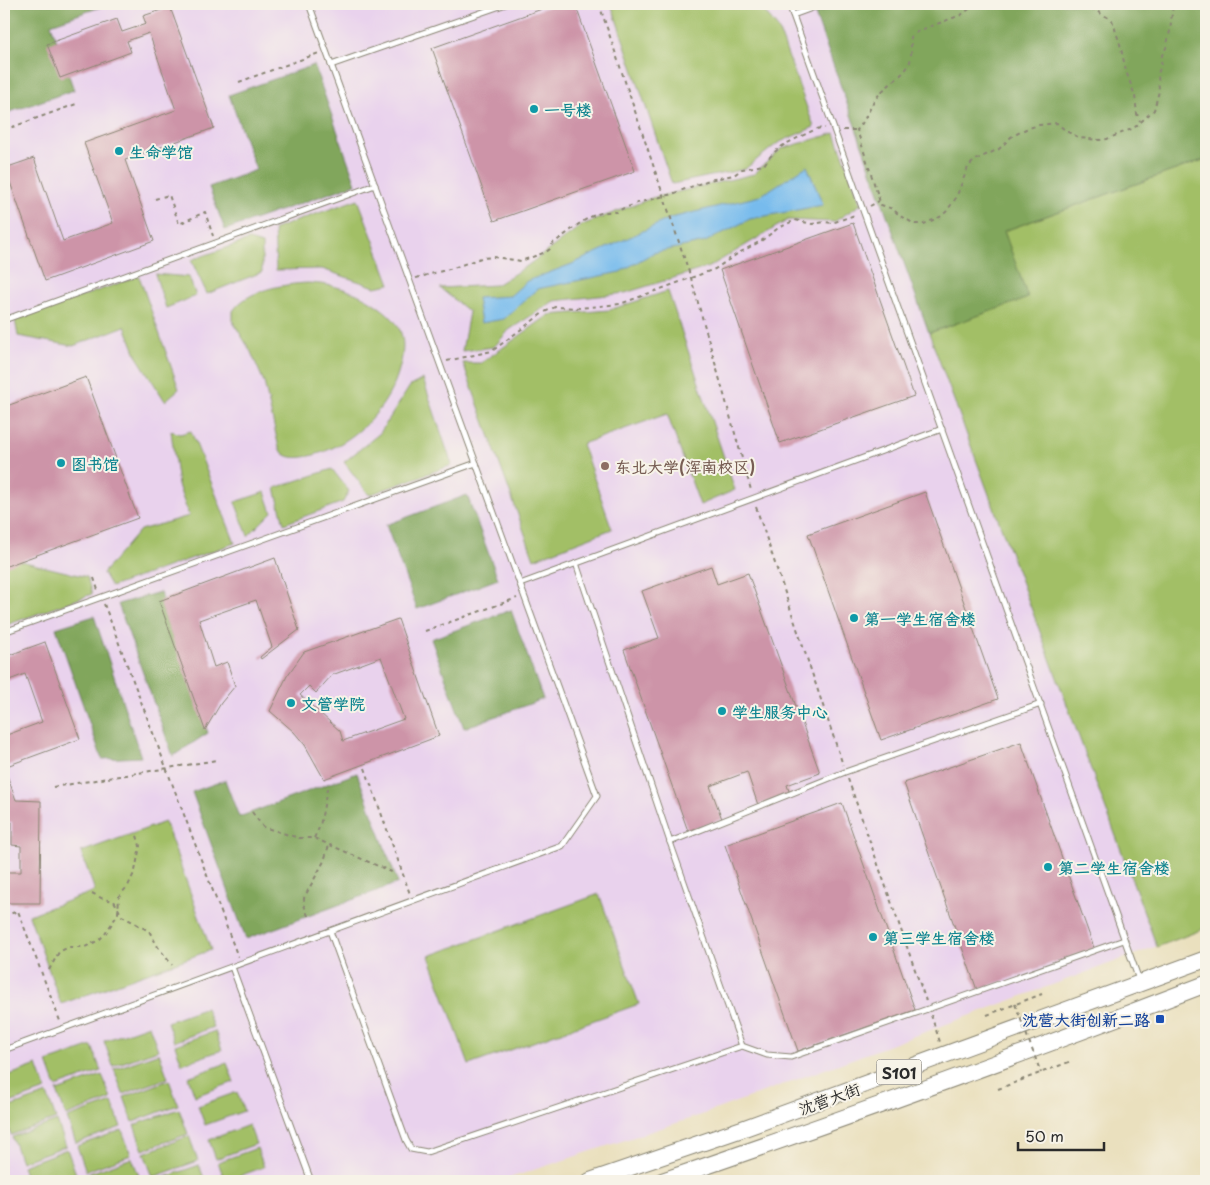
<svg xmlns="http://www.w3.org/2000/svg" width="1210" height="1185" font-family="'Playpen Sans','LXGW WenKai TC',sans-serif">
<style>
.built{fill:#e9d2ed}
.green{fill:#a2bf66;stroke:#667548}
.forest{fill:#81a65b;stroke:#566843}
.water{fill:#77bbed;stroke:#51738c}
.building{fill:#cd94a8;fill-rule:evenodd}
.lines{fill:none;stroke-linecap:round;stroke-linejoin:round}
.lane-casing{stroke:#8a8674;stroke-width:7}
.primary-casing{stroke:#8a8674;stroke-width:18}
.path{stroke:#8a8674;stroke-width:2;stroke-dasharray:4 4;stroke-linecap:butt}
.lane{stroke:#fff;stroke-width:5}
.primary{stroke:#fff;stroke-width:16}
.path-bridge{stroke:#8a8674;stroke-width:2;stroke-dasharray:4 4;stroke-linecap:butt}
.culture-dot{fill:#0f9aa8;stroke:#f7f3e8;stroke-width:2}
.education-dot{fill:#8d6e63;stroke:#f7f3e8;stroke-width:2}
.transit-dot{fill:#1a4fb4;stroke:#f7f3e8;stroke-width:2}
.labels{text-anchor:middle;dominant-baseline:central;stroke-width:4;stroke-linejoin:round;paint-order:stroke}
.shield{fill:#f7f3e8;stroke:#686764;stroke-width:1}
.shield-label{font-size:15px;font-weight:bold;fill:#2b2b2b}
.culture-label{font-size:16px;font-weight:bold;fill:#0d838f;stroke:#f7f3e8;text-anchor:start}
.education-label{font-size:16px;font-weight:bold;fill:#785e54;stroke:#f7f3e8;text-anchor:start}
.transit-label{font-size:16px;font-weight:bold;fill:#164399;stroke:#f7f3e8;text-anchor:end}
.street-label{font-size:16px;fill:#2b2b2b;stroke:#f7f3e8}
</style>
<rect width="100%" height="100%" fill="#f7f3e8"/>
<filter id="ink" filterUnits="userSpaceOnUse"><feTurbulence type="fractalNoise" baseFrequency=".02" numOctaves="2"/><feDisplacementMap in="SourceGraphic" scale="10" xChannelSelector="R" yChannelSelector="G"/><feConvolveMatrix kernelMatrix="1 2 1 2 8 2 1 2 1" color-interpolation-filters="sRGB"/></filter>
<filter id="wash" filterUnits="userSpaceOnUse"><feTurbulence type="fractalNoise" baseFrequency=".0096" numOctaves="4" result="noise"/><feDisplacementMap in="SourceGraphic" scale="20" xChannelSelector="R" yChannelSelector="G"/><feGaussianBlur stdDeviation="1.12" result="paint"/><feColorMatrix in="noise" values="0 0 0 0 0 0 0 0 0 0 0 0 0 0 0 0 0 1.4 0 .05"/><feComposite in="paint" operator="in"/></filter>
<g filter="url(#wash)">
<rect width="100%" height="100%" fill="#eae0be"/>
<polygon class="built" points="4,4 1206,4 1206,928 698,1116 500,1181 4,1181"/>
<g class="green">
<polygon points="611,4 759,5 778,28 814,127 778,143 745,169 672,184"/>
<polygon points="835,133 861,204 834,222 788,220 709,267 625,293 554,301 509,330 494,347 462,351 469,312 440,288 496,285 527,266 582,225 652,198 754,174 781,149"/>
<polygon points="1206,159 1206,928 1157,947 929,333 1027,298 1004,231"/>
<polygon points="358,199 390,284 375,287 322,269 276,270 274,229"/>
<polygon points="249,240 262,244 262,272 207,294 191,260"/>
<polygon points="155,274 189,277 196,296 166,308"/>
<polygon points="139,276 179,389 165,401 137,357 125,326 73,346 18,336 15,320"/>
<path d="M 308,283 C 333,284 358,291 379,307 C 402,323 407,339 400,366 C 390,409 352,446 310,456 C 298,458 286,460 279,448 L 264,382 L 250,350 L 233,322 L 233,311 C 246,290 284,284 308,283 Z"/>
<polygon points="668,291 735,490 700,505 667,414 582,444 612,529 534,559 463,363 481,363 549,315 609,310"/>
<polygon points="423,379 452,465 369,495 344,462 380,433 410,386"/>
<polygon points="171,431 180,434 191,431 235,543 111,587 103,573 140,530 189,516 178,485"/>
<polygon points="332,469 349,491 343,502 284,524 275,488"/>
<polygon points="265,492 272,512 248,536 235,502"/>
<polygon points="4,557 87,577 92,594 4,626"/>
<polygon points="165,822 211,950 61,1004 29,915 95,891 81,852"/>
<polygon points="599,894 639,1004 469,1065 429,956"/>
<polygon points="206,1008 213,1027 174,1042 167,1022"/>
<polygon points="149,1025 158,1050 113,1066 104,1041"/>
<polygon points="215,1031 222,1050 182,1064 175,1045"/>
<polygon points="92,1046 101,1071 56,1087 47,1062"/>
<polygon points="159,1053 168,1078 123,1094 114,1069"/>
<polygon points="227,1063 234,1082 195,1096 188,1077"/>
<polygon points="37,1065 46,1090 4,1105 4,1077"/>
<polygon points="102,1075 111,1099 66,1116 57,1091"/>
<polygon points="169,1080 178,1105 133,1122 124,1097"/>
<polygon points="237,1092 244,1111 205,1125 198,1106"/>
<polygon points="47,1094 56,1119 11,1135 4,1115 4,1109"/>
<polygon points="112,1102 121,1127 76,1143 67,1118"/>
<polygon points="179,1109 188,1134 143,1150 134,1125"/>
<polygon points="57,1121 66,1146 21,1162 12,1137"/>
<polygon points="249,1125 256,1144 216,1159 209,1140"/>
<polygon points="122,1130 131,1155 86,1171 77,1146"/>
<polygon points="189,1136 198,1161 153,1177 144,1153"/>
<polygon points="257,1148 264,1167 225,1181 218,1162"/>
<polygon points="67,1149 76,1174 56,1181 27,1181 22,1166"/>
<polygon points="132,1158 141,1181 90,1181 87,1174"/>
<polygon points="199,1165 205,1181 154,1181"/>
</g>
<g class="forest">
<polygon points="4,4 109,4 51,24 74,90 4,114"/>
<polygon points="844,4 1206,4 1206,159 1004,231 1028,298 929,333 815,14"/>
<polygon points="314,65 356,184 225,230 209,187 256,170 229,95"/>
<polygon points="467,495 498,579 417,609 386,525"/>
<polygon points="160,592 208,733 173,756 118,604"/>
<polygon points="511,610 543,699 464,728 431,639"/>
<polygon points="94,616 141,757 102,759 56,628"/>
<polygon points="357,773 398,883 246,939 192,792 225,780 239,817"/>
</g>
<polygon class="water" points="807,166 823,205 750,219 705,242 653,253 620,272 537,289 504,319 481,323 477,298 510,296 527,281 572,264 671,218 760,196"/>
<g id="blocks">
<g class="building">
<polygon points="556,4 575,4 635,171 494,221 432,48"/>
<polygon points="170,7 214,128 125,160 154,241 45,281 5,168 34,158 63,241 113,223 84,143 176,110 149,33 127,41 131,52 60,78 47,44 117,19 122,32 146,24 143,16"/>
<polygon points="853,223 914,396 780,443 720,270"/>
<polygon points="86,377 138,518 4,567 4,407"/>
<polygon points="925,492 998,699 881,740 808,534"/>
<polygon points="275,558 299,630 261,659 260,657 272,647 256,600 199,620 214,667 227,662 235,686 221,703 205,730 159,601"/>
<polygon points="711,566 717,584 748,573 820,773 787,785 790,794 758,805 747,772 710,786 722,819 688,831 624,650 659,638 642,591"/>
<path d="M 398,619 L 439,736 L 324,779 L 305,745 L 294,732 L 270,711 L 287,676 L 304,652 ZM 381,657 L 404,719 L 343,741 L 340,731 L 300,695 L 309,686 L 316,693 L 332,675 Z"/>
<polygon points="45,642 80,739 4,767 16,800 41,801 40,903 4,903 4,872 21,872 21,846 12,845 12,822 4,822 4,736 42,722 25,674 4,682 4,657"/>
<polygon points="1021,742 1094,948 977,990 904,783"/>
<polygon points="842,803 915,1010 798,1051 725,845"/>
</g>
</g>
</g>
<g filter="url(#ink)">
<use href="#blocks" fill-opacity="0" stroke="#8a8674" stroke-width="1"/>
<g class="lines">
<defs>
<g id="lane">
<polyline points="789,4 1139,980"/>
<polyline points="793,15 823,4"/>
<polyline points="331,65 506,4"/>
<polyline points="4,320 375,185"/>
<polyline points="576,563 670,842 742,1046"/>
<polyline points="520,584 942,429"/>
<polyline points="4,632 476,463"/>
<polyline points="670,842 845,772 1041,704"/>
<polyline points="330,931 406,1140 411,1149 427,1152 742,1046 767,1055 791,1057 1124,940"/>
<polyline points="232,967 311,1181"/>
<polyline points="4,1050 562,846 597,796 309,4"/>
</g>
<g id="primary">
<polyline points="590,1181 742,1129 1206,959"/>
<path d="M 662,1181 C 845,1119 1026,1053 1206,984"/>
</g>
</defs>
<use href="#lane" class="lane-casing"/>
<use href="#primary" class="primary-casing"/>
<g class="path">
<polyline points="599,4 691,278 751,490"/>
<path d="M 976,4 L 961,15 L 918,31 L 911,37 C 910,46 913,55 909,64 C 904,76 886,85 877,97 C 869,108 866,120 857,130 L 881,205 L 893,209 L 900,216 L 915,224 L 924,224 L 940,217 L 946,212 L 956,198 L 968,167 L 975,160 L 999,149 L 1011,137 L 1026,129 L 1039,125 L 1057,123 L 1066,131 L 1080,138 L 1099,140 L 1107,139 L 1134,128 L 1154,110 L 1159,91 L 1158,74 L 1161,65 L 1162,55 L 1166,48 L 1170,31 L 1173,4"/>
<polyline points="1084,4 1112,20 1120,44 1126,71 1135,96 1137,114 1140,121"/>
<polyline points="239,82 319,53"/>
<polyline points="4,130 79,103"/>
<polyline points="843,130 857,130"/>
<polyline points="155,199 169,195 179,224 205,212 213,236"/>
<polyline points="870,206 879,201"/>
<path d="M 416,278 L 453,268 L 481,258 L 494,257 L 521,261 L 546,252 L 550,249 L 553,243 C 574,230 590,209 617,212 C 623,207 628,208 634,204 L 672,194 L 709,180 L 734,175 L 742,169 L 764,165 C 776,147 787,143 806,134 C 812,131 819,127 825,128"/>
<polyline points="447,361 492,351 543,313 555,307 580,308 620,304 715,269 737,254 761,241 777,229 795,220 812,224 825,222 832,223 855,215"/>
<polyline points="756,507 843,765"/>
<polyline points="94,578 98,590"/>
<polyline points="104,604 238,957"/>
<polyline points="425,631 517,598"/>
<polyline points="365,768 410,894"/>
<polyline points="848,779 926,1001"/>
<polyline points="53,787 217,760"/>
<polyline points="252,812 263,827 299,838 314,838 394,873"/>
<polyline points="314,838 320,826 328,784"/>
<polyline points="92,893 103,899 114,901 122,916 149,931 158,947 172,965"/>
<polyline points="4,916 18,911 60,1021"/>
<polyline points="308,916 304,905 304,898 324,861 329,845"/>
<polyline points="49,970 59,952 69,947 85,947 99,940 105,934 118,914 119,896 128,886 135,871 140,846 136,832"/>
<polyline points="931,1015 940,1042"/>
<polyline points="987,1015 1042,994"/>
<polyline points="998,1089 1069,1062"/>
</g>
<use href="#lane" class="lane"/>
<use href="#primary" class="primary"/>
<polyline class="path-bridge" points="1015,1004 1041,1073"/>
</g>
</g>
<g class="culture-dot">
<circle cx="534" cy="109" r="5"/>
<circle cx="119" cy="151" r="5"/>
<circle cx="61" cy="463" r="5"/>
<circle cx="854" cy="618" r="5"/>
<circle cx="291" cy="703" r="5"/>
<circle cx="722" cy="711" r="5"/>
<circle cx="1048" cy="867" r="5"/>
<circle cx="873" cy="937" r="5"/>
</g>
<circle class="education-dot" cx="605" cy="466" r="5"/>
<rect class="transit-dot" x="1155" y="1014" width="10" height="10" rx="2.5"/>
<g class="labels">
<rect class="shield" x="876.5" y="1059.5" width="45" height="25" rx="4"/>
<g class="shield-label">
<text x="899" y="1072">S101</text>
</g>
<g class="culture-label">
<text x="544" y="109">一号楼</text>
<text x="129" y="151">生命学馆</text>
<text x="71" y="463">图书馆</text>
<text x="864" y="618">第一学生宿舍楼</text>
<text x="301" y="703">文管学院</text>
<text x="732" y="711">学生服务中心</text>
<text x="1058" y="867">第二学生宿舍楼</text>
<text x="883" y="937">第三学生宿舍楼</text>
</g>
<g class="education-label">
<text x="615" y="466">东北大学(浑南校区)</text>
</g>
<g class="transit-label">
<text x="1150" y="1019">沈营大街创新二路</text>
</g>
<g class="street-label">
<text transform="translate(829 1098) rotate(-20)">沈营大街</text>
</g>
</g>
<rect width="1210" height="1185" fill="none" stroke="#f7f3e8" stroke-width="20"/>
<path d="M1018 1142v8h86v-8" fill="none" stroke="#2b2b2b" stroke-width="2.5"/>
<text x="1025" y="1142" font-size="15" fill="#2b2b2b" stroke="#f7f3e8" stroke-width="4" paint-order="stroke">50 m</text>
</svg>
